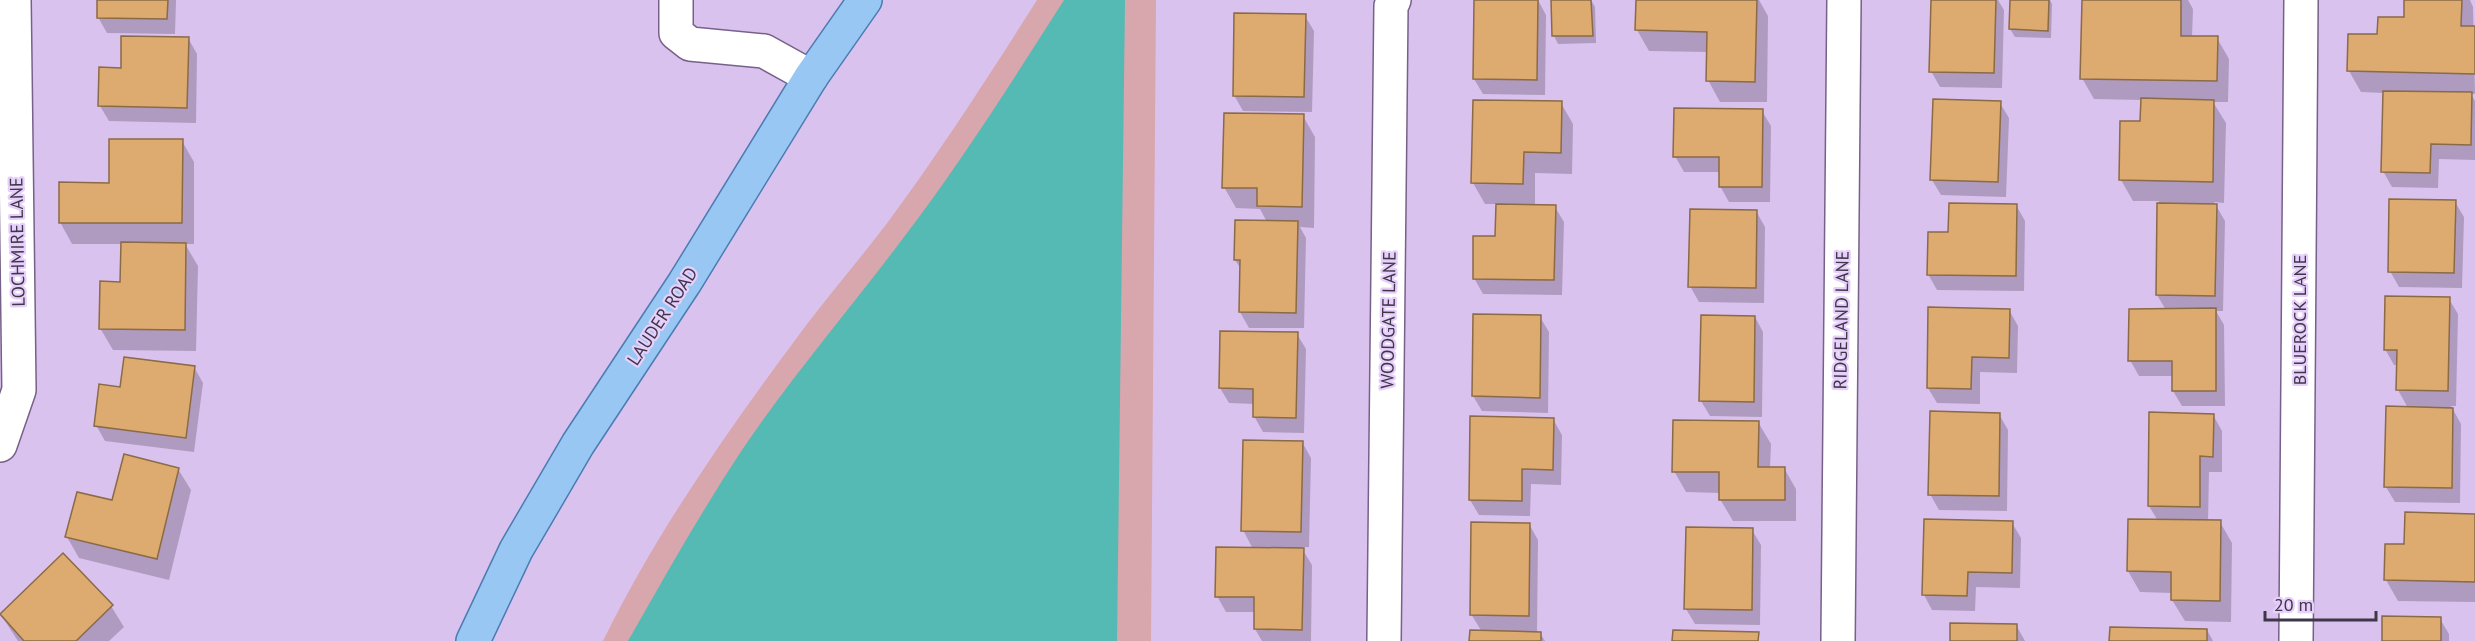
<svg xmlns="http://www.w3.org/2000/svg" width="2475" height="641" font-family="'PT Sans',sans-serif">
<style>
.green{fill:#d8a6ad}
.water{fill:#54bab3}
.shadow{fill:#0003}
.building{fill:#ddaa70;stroke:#8b6a46;stroke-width:1.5}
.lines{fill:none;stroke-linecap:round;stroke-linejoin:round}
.minor-casing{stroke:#766188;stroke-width:36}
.major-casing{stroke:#4b7cb1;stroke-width:36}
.minor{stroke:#fff;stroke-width:33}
.major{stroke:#97c7f2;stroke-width:33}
.labels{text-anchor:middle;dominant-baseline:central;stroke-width:4.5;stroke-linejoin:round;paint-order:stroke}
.street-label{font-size:18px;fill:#3f3648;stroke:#e7cffc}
</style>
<rect width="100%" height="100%" fill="#dac2ef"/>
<path class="green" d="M 1037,0 L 1156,0 L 1151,641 L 603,641 C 654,537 721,440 790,347 C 821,304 856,264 888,222 C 941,150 989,76 1037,0 Z"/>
<path class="water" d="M 1064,0 L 1125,0 L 1117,641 L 628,641 C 665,576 701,512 742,450 C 792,376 851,308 904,237 C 962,161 1013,80 1064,0 Z"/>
<g class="shadow">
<polygon points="99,0 176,0 175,34 107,33 98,17"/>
<polygon points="1476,0 1538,0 1546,15 1545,95 1483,94 1474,79"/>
<polygon points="1553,0 1591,0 1595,7 1596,43 1558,44 1554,36"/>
<polygon points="1637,0 1759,0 1768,16 1767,102 1720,102 1708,80 1708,52 1649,51 1637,30"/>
<polygon points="1932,0 1998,0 2004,10 2002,88 1940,87 1931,71"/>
<polygon points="2012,0 2050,0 2052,4 2051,38 2015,37 2010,29"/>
<polygon points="2083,0 2188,0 2193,9 2192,37 2217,38 2229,59 2228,102 2213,102 2226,123 2224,203 2214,202 2225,221 2223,311 2216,311 2224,325 2225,406 2182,406 2173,391 2173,376 2139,376 2130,360 2166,310 2157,295 2159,201 2133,201 2121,180 2142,123 2142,100 2094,99 2082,78"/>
<polygon points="2406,0 2470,0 2473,7 2475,94 2471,94 2475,101 2475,160 2439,159 2438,188 2392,187 2383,171 2384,93 2361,92 2349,71 2379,36 2405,19"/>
<polygon points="1305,16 1314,31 1312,112 1243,111 1234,95"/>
<polygon points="188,38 197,54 196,123 109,121 100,106"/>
<polygon points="1561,103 1573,124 1572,174 1535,173 1535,206 1555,207 1564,222 1562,295 1483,294 1474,278 1496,238 1497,204 1485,204 1473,183"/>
<polygon points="2000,103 2009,118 2006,197 1941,195 1932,180"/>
<polygon points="1762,111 1771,126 1770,202 1729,202 1720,186 1720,172 1684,172 1675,156"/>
<polygon points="1303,116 1315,137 1314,228 1300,227 1306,238 1304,328 1249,328 1240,312 1241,269 1235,260 1267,222 1260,209 1236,208 1224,187"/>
<polygon points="182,141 194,162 194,244 185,244 198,266 196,351 113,350 100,328 122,283 122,244 72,244 60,222 110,184"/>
<polygon points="2455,202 2464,217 2462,288 2399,287 2390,271"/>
<polygon points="2016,205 2025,221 2024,291 1937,290 1928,274 1950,234"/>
<polygon points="1756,211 1765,227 1764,303 1699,302 1690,286"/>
<polygon points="2449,299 2458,314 2456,406 2451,406 2461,424 2460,503 2395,502 2386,487 2408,408 2398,390 2398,365 2394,365 2385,349"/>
<polygon points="2009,310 2018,326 2017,373 1980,372 1980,404 1937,403 1928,388"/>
<polygon points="1540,317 1549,332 1548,413 1482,411 1473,396"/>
<polygon points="1755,317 1763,332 1762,417 1710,416 1701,401"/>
<polygon points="1297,334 1306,349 1304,433 1263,432 1254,416 1255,404 1229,403 1220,388"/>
<polygon points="194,367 203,383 194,452 105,441 96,425 121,388"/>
<polygon points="1999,414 2008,430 2007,511 1939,510 1930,494"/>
<polygon points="2213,415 2222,431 2222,472 2209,472 2208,522 2220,522 2232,543 2231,622 2185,621 2172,600 2172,593 2140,592 2128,571 2158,521 2149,506"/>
<polygon points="1553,419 1562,435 1561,485 1531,484 1530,516 1479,515 1470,500"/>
<polygon points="1758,422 1771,444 1770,468 1784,468 1796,489 1796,521 1733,521 1720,499 1720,493 1686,492 1674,471"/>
<polygon points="1302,442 1311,458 1309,547 1301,547 1312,565 1311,641 1262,641 1255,629 1255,612 1226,612 1217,596 1253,549 1243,530"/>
<polygon points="178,469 191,490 169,580 79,558 67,537"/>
<polygon points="2475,515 2475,602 2398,601 2386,580 2406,546"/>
<polygon points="2012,523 2021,538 2020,588 1976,587 1975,611 1932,610 1924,595"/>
<polygon points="1529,524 1538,540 1537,633 1540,633 1545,641 1471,641 1482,632 1471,614"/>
<polygon points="1752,530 1761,545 1760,625 1695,624 1686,609"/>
<polygon points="63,555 111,606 124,627 109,641 18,641 1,615"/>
<polygon points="2440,619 2449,634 2449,641 2383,641"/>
<polygon points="2016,625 2025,641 1951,641"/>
<polygon points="2207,630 2213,641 2111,641"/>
</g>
<g class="building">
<polygon points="97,0 168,0 167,19 97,18"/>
<polygon points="1474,0 1538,0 1537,80 1473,79"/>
<polygon points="1551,0 1591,0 1593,36 1552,36"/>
<polygon points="1636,0 1757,0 1755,82 1706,81 1707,32 1635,30"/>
<polygon points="1931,0 1996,0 1994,73 1929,72"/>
<polygon points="2010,0 2049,0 2048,31 2009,29"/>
<polygon points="2082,0 2181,0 2181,36 2218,36 2217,81 2080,79"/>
<polygon points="2404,0 2462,0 2461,26 2475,26 2475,74 2347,71 2348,34 2377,34 2378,17 2404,17"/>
<polygon points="1234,13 1306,14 1304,97 1233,96"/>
<polygon points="121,36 189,37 187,108 98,106 99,67 121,68"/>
<polygon points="2383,91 2472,92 2471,145 2431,144 2430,173 2381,172"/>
<polygon points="2141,98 2214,100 2213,182 2119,180 2120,121 2140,121"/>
<polygon points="1933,99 2001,101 1998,182 1930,180"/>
<polygon points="1473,100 1562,101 1561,153 1524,152 1523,184 1471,183"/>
<polygon points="1674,108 1763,109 1762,187 1719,187 1719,157 1673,157"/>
<polygon points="1224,113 1304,114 1302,207 1257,206 1257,188 1222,188"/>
<polygon points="109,139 183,139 182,223 59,223 59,182 109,183"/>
<polygon points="2389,199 2456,200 2454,273 2388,272"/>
<polygon points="1949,203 2017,204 2016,276 1927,275 1928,232 1948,232"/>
<polygon points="2157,203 2217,204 2215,296 2156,295"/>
<polygon points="1496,204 1556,205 1554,280 1473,279 1473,236 1495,236"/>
<polygon points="1690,209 1757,210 1756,288 1688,287"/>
<polygon points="1235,220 1298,221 1296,313 1239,312 1240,260 1234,260"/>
<polygon points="121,242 186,243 185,330 99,329 100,281 120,282"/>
<polygon points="2385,296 2450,297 2448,391 2396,390 2397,350 2384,350"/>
<polygon points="1928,307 2010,309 2009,358 1972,357 1971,389 1927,388"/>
<polygon points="2216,308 2216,391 2172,391 2172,361 2128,361 2129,309"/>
<polygon points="1473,314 1541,315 1540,398 1472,396"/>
<polygon points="1701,315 1755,316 1754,402 1699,401"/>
<polygon points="1220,331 1298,332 1296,418 1253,417 1253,389 1219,388"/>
<polygon points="124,357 195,366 186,438 94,426 99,384 120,387"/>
<polygon points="2386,406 2453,408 2452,488 2384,487"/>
<polygon points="1930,411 2000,413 1999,496 1928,495"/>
<polygon points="2149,412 2214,414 2213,457 2200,456 2200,507 2148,506"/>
<polygon points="1470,416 1554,418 1553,470 1522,469 1522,501 1469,500"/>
<polygon points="1673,420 1759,421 1758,467 1785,467 1785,500 1719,500 1719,472 1672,472"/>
<polygon points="1243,440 1303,441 1301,532 1241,531"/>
<polygon points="124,454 179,468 157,559 65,537 77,492 112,500"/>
<polygon points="2405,512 2475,514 2475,582 2384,580 2385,544 2404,544"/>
<polygon points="1924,519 2013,521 2012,573 1968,572 1967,596 1922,595"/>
<polygon points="2128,519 2221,520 2220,601 2171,600 2171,572 2127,571"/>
<polygon points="1471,522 1530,523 1529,616 1470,615"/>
<polygon points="1686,527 1753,528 1752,610 1684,609"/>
<polygon points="1216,547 1304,548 1302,630 1254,629 1254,597 1215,597"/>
<polygon points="63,553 113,605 76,641 24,641 0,614"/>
<polygon points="2382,616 2441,617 2441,641 2382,641"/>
<polygon points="1950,623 2017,624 2017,641 1950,641"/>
<polygon points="2110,627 2207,629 2207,641 2109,641"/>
<polygon points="1470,630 1541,632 1541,641 1469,641"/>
<polygon points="1673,630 1759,632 1758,641 1672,641"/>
</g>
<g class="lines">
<defs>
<g id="minor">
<polyline points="676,0 676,33 690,44 764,51 811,77"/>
<polyline points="0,445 19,390 14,0"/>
<polyline points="1384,641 1391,6 1394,0"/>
<polyline points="1838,641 1844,0"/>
<polyline points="2296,641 2301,0"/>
</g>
<polyline id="major" points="473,641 516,550 578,444 685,282 811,77 865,0"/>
</defs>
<use href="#minor" class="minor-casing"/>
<use href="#major" class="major-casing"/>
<use href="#minor" class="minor"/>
<use href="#major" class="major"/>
</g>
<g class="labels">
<g class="street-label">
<text transform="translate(17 242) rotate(-91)">LOCHMIRE LANE</text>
<text transform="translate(662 316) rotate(-57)">LAUDER ROAD</text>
<text transform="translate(1388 320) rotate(-89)">WOODGATE LANE</text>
<text transform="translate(1841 320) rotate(-89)">RIDGELAND LANE</text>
<text transform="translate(2299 320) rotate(-90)">BLUEROCK LANE</text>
</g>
</g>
<path d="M2265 611v9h111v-9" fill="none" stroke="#3f3648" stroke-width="3"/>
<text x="2274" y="611" font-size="18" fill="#3f3648" stroke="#e7cffc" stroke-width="4.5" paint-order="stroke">20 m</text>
</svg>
